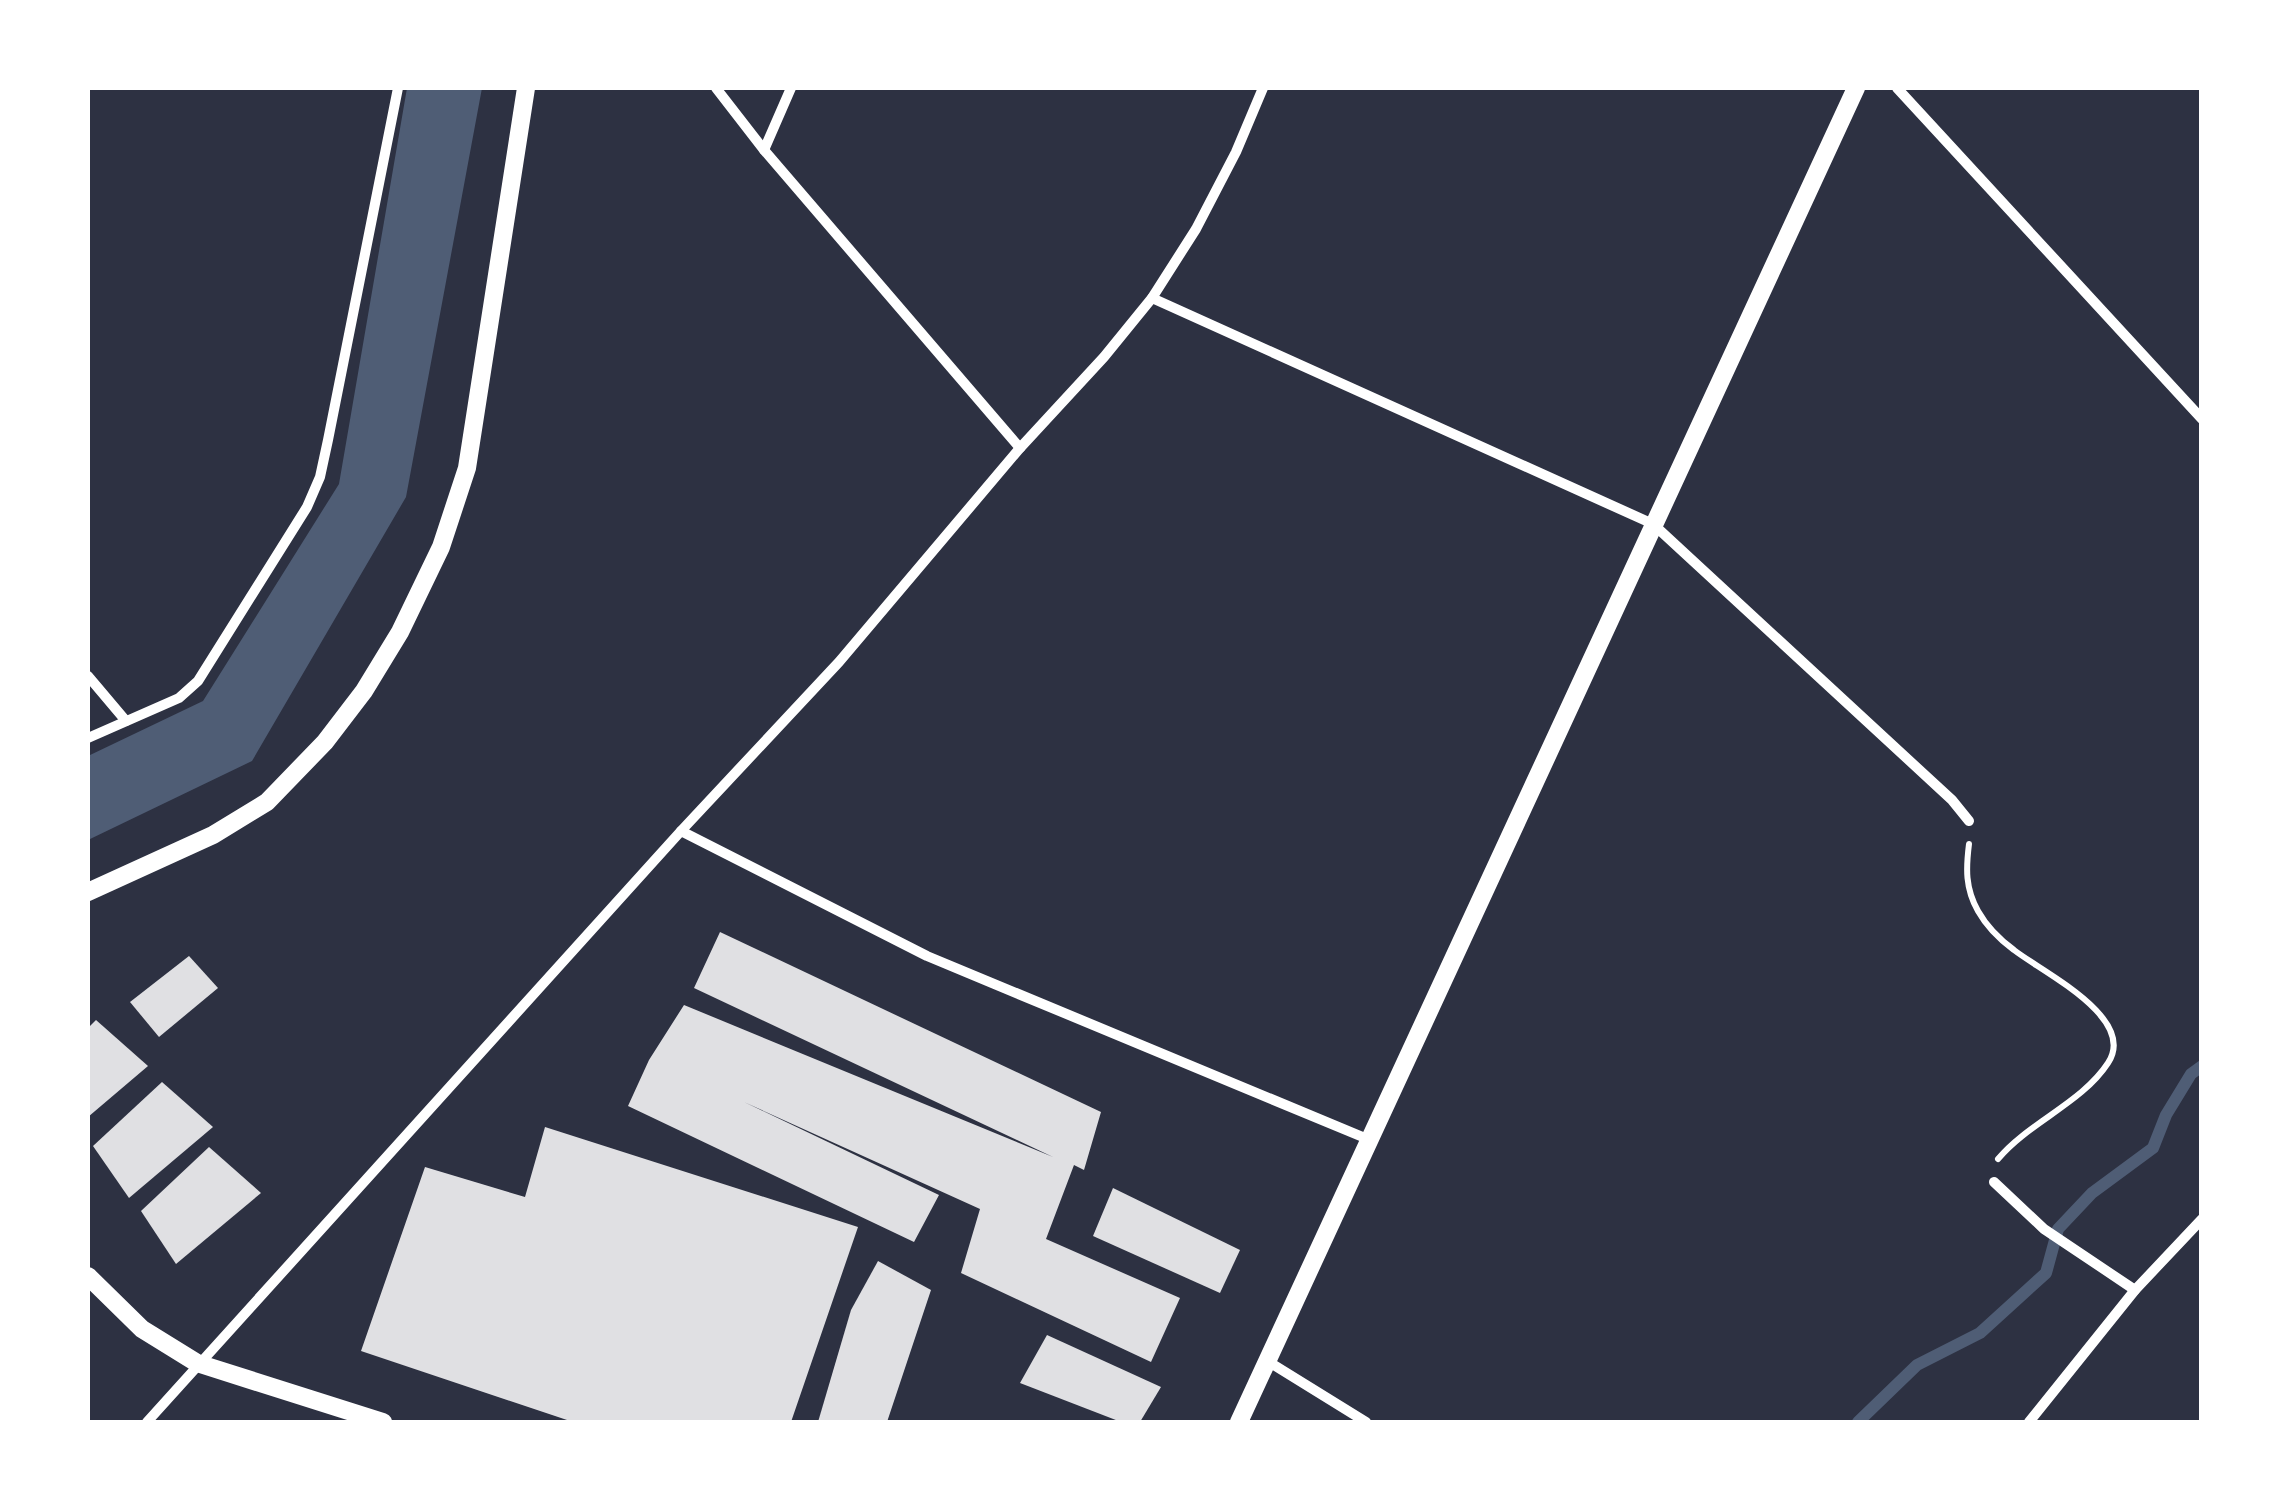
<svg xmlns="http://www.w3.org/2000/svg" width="2289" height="1510" font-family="'Alegreya Sans',sans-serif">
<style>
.water{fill:#4f5d75}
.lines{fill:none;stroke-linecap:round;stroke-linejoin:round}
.stream{stroke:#4f5d75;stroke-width:12}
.building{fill:#e0e0e3}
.path{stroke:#fff;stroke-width:6}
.minor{stroke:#fff;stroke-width:10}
.tertiary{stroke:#fff;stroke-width:18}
</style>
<rect width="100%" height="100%" fill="#2d3142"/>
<polygon class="water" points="407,88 482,88 406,497 252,761 88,840 88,756 203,701 339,484"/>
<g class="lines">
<polyline class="stream" points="1858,1422 1917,1365 1980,1333 2046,1273 2058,1229 2092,1193 2153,1148 2166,1115 2191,1074 2202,1066"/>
</g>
<g class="building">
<polygon points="720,932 1101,1112 1084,1170 1074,1165 1046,1239 1180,1298 1151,1362 961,1273 980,1209 744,1102 939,1195 914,1242 628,1106 649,1060 684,1005 1053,1157 694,988"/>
<polygon points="189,956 218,988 159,1037 130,1002"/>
<polygon points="96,1020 148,1066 88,1117 88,1028"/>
<polygon points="162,1082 213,1127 129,1198 93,1146"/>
<polygon points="545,1127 858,1227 791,1422 573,1422 361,1351 425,1167 525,1197"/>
<polygon points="209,1147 261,1193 176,1264 141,1211"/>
<polygon points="1113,1188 1240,1250 1220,1293 1093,1236"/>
<polygon points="878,1261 931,1290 887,1422 818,1422 851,1310"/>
<polygon points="1047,1335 1161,1387 1140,1422 1121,1422 1020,1383"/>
</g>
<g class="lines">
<path class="path" d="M 1969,844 C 1966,868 1965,888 1978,911 C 1987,927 1999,939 2014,950 C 2042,972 2138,1018 2108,1063 C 2082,1103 2029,1122 1998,1159"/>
<g class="minor">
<polyline points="716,88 764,150 1020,448"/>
<polyline points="1897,88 2202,419"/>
<polyline points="764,150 791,88"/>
<polyline points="1152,298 1653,524 1952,800 1969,821"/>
<polyline points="88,676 126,721"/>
<polyline points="88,738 179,698 198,681 307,507 320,477 328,440 398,88"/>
<polyline points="681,831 927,956 1370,1140"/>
<polyline points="1994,1182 2044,1229 2135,1290"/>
<polyline points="1269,1362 1366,1422"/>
<polyline points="147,1422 681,831 839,662 1020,448 1104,357 1152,298 1196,229 1236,152 1263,88"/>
<polyline points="2029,1422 2135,1290 2202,1219"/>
</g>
<g class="tertiary">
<polyline points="88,892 213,835 267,802 325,742 364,691 400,632 441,547 467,468 526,88"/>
<polyline points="88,1276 142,1329 197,1363 383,1422"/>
<polyline points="1239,1422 1856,88"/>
</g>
</g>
<rect width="2289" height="1510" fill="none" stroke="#ffffff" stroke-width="180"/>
</svg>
